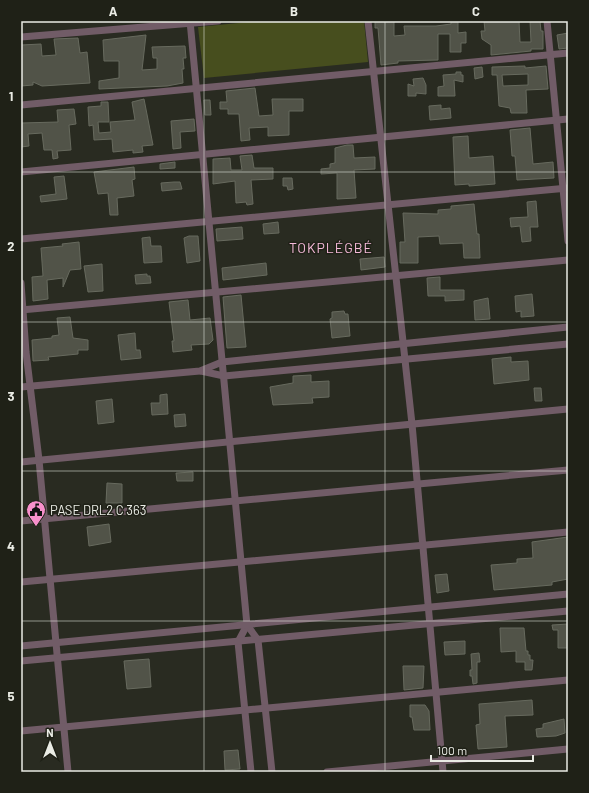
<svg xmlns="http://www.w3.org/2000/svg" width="589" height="793" font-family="Barlow,sans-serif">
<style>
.green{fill:#474e1e}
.building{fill:#515348;stroke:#676a5e;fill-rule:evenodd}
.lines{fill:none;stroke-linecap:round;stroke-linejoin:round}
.minor{stroke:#715c67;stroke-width:7}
.grid{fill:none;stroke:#eaece5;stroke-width:1;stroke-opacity:0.55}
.labels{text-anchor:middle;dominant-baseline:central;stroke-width:3;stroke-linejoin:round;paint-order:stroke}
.poi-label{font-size:13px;fill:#eaece5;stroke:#1f2117;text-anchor:start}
.neighbourhood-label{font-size:14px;letter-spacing:1px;fill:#f7bbdb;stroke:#1f2117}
.neatline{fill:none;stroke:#eaece5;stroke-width:1.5}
.grid-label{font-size:13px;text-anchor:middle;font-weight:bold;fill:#eaece5}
</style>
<rect width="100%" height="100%" fill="#292b21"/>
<polygon class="green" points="258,21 364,21 368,62 204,78 198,27"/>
<g class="building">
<polygon points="375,21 394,21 394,36 405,35 404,26 436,26 451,24 451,21 458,21 458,33 466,32 466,43 461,43 461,52 450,52 450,34 438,34 438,60 398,61 398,63 381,65 378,28 375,28"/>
<polygon points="484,21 519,21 520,42 531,42 530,21 540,21 541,31 543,31 543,49 531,49 531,51 491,55 491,45 482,39 481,31 485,31"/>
<polygon points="568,33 568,48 559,49 557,35"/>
<polygon points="146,35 142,70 157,69 157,58 153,58 152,47 185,46 186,58 183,58 184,69 182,69 183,83 167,86 99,89 99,81 119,78 119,61 104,61 103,40"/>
<polygon points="78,38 80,53 87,52 90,83 42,86 33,82 33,85 21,86 21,45 41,44 42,56 56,55 54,39"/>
<path d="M 525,66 L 525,68 L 546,66 L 548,89 L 526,90 L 527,113 L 511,113 L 510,108 L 499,106 L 497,75 L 492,75 L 492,67 ZM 528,74 L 528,85 L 503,86 L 502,75 Z"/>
<polygon points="482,67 483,77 475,79 474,68"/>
<polygon points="456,72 461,72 461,75 463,75 463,82 454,80 455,96 438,96 438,87 444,86 443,75 456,74"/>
<polygon points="423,78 426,85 426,94 416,93 416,96 408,96 408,84 414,86 413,79"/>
<polygon points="255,88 259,116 273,115 272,99 303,99 303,111 289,111 289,135 268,136 268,127 249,128 250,140 241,141 239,114 228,114 228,109 220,109 220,102 227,102 226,91"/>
<polygon points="144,99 153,145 142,146 143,152 133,153 133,150 113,152 112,139 94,140 93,125 89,126 88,107 101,106 101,102 108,102 109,122 98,122 99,133 111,132 110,122 135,120 132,102"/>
<polygon points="204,100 210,100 211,115 205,115"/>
<polygon points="441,105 441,109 450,108 451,118 430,120 429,106"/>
<polygon points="74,109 76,124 69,125 71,150 57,151 58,158 53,159 52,150 44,150 42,133 28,134 29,146 21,147 21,123 58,122 57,110"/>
<polygon points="194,119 195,131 180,132 181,148 173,149 171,121"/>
<polygon points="530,128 533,164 553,162 554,178 517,180 515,156 512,156 510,130"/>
<polygon points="468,136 469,158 493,156 495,184 469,186 469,184 455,185 453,137"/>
<polygon points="347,145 353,145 354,158 375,157 375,169 354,170 356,198 337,199 337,173 321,174 321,169 330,168 330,164 335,163 335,148"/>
<polygon points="252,155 254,168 273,168 273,179 251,180 253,204 247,205 246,202 236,203 235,181 213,184 213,159 230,158 231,170 242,170 240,156"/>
<polygon points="175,162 175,168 160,169 160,164"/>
<polygon points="134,167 135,179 132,180 134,196 117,198 118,215 110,215 108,193 98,194 94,172"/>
<polygon points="64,176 67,199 41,202 40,196 56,194 54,177"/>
<polygon points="283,178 292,178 293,189 288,190 287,186 283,186"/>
<polygon points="174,182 180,182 182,189 162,191 161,183"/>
<polygon points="536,201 538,227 530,227 531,241 522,242 520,226 511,227 510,218 528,217 527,202"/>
<polygon points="474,204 477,234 479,234 480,258 464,258 463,243 440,244 439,236 418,237 418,263 400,263 400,242 405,242 403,213 438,214 438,210 451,209 451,206"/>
<polygon points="278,222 279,233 264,234 263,224"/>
<polygon points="242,227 243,239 217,241 216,229"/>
<polygon points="189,236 198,236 200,261 187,263 184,238"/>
<polygon points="150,237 151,246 161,246 162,262 144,263 142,238"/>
<polygon points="79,242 81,269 70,270 63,287 63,278 47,280 48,299 33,301 32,277 43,276 41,248 63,246 62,244"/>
<polygon points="384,257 385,267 361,270 360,259"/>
<polygon points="266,263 267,275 223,280 222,268"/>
<polygon points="102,264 103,291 88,292 84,266"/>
<polygon points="147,274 147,276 150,276 151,283 136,284 135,275"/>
<polygon points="440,277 440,290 464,290 464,300 445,301 445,296 428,296 427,278"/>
<polygon points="532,294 534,316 521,317 521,311 516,312 515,296"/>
<polygon points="241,295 246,347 227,348 223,297"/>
<polygon points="488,298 490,319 475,320 474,301"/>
<polygon points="188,300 190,320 210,318 213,340 209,344 191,345 192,350 173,352 172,341 174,341 169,302"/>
<polygon points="344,311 345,314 348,314 350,336 332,338 330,319 332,318 332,312"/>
<polygon points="70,317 73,338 88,340 88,350 78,350 78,354 48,357 49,360 33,361 32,340 52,338 52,336 59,335 57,318"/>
<polygon points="135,333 136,350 140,350 141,358 121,360 118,335"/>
<polygon points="511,357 511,362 528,361 529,380 494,384 492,359"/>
<polygon points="311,375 311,382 329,381 329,397 312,398 313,403 273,405 270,387 293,383 293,376"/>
<polygon points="534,388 541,388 542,401 535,401"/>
<polygon points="167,394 168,414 152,415 151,403 160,403 160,395"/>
<polygon points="112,399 114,422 98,424 96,401"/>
<polygon points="185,414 186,426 175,427 174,415"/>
<polygon points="193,472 193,481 177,481 176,473"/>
<polygon points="107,483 122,484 122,503 106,503"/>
<polygon points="109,524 111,542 89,546 87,527"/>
<polygon points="568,537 568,579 552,582 552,585 494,590 491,565 517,563 517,559 533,558 532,542"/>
<polygon points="447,574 449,591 437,593 435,575"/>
<polygon points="568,624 568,648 558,648 558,630 553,630 552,625"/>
<polygon points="500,628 524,628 526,651 528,651 528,655 530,655 530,660 533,660 532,670 525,670 525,662 516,662 516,651 501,652"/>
<polygon points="465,641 465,654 445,655 444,642"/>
<polygon points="479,653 480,662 477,662 477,683 473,684 472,676 470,676 470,670 472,670 471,654"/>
<polygon points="149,659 151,687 127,689 124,661"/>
<polygon points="403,666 424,666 423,688 404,690"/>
<polygon points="532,700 533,715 505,716 507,747 478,749 476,725 480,724 479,704"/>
<polygon points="410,705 425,705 429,711 430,730 414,730 412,717 410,717"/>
<polygon points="564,719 565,733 556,736 537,737 536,729 543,728 543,724"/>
<polygon points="238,750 240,769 225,770 224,751"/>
</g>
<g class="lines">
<g class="minor">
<polyline points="190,21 247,625 258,640 272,772"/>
<polyline points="368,21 412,424 443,772"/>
<polyline points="547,21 568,241"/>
<polyline points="21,37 218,21"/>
<polyline points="21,105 568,53"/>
<polyline points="21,172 568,119"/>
<polyline points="21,239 568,188"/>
<polyline points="21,283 26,352 39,460 68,772"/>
<polyline points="21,310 568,260"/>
<polyline points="201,371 224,376 568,344"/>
<polyline points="21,387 200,371 222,362 568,327"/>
<polyline points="21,462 568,409"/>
<polyline points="21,521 568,470"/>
<polyline points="21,582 568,532"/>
<polyline points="247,625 238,642 251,772"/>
<polyline points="21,646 568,594"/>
<polyline points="21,661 568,611"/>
<polyline points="21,731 568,680"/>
<polyline points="327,772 568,749"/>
</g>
</g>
<path class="grid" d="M 204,21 L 204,772M 385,21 L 385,772M 21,172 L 568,172M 21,322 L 568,322M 21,471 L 568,471M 21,621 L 568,621"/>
<defs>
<symbol id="civic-pin" viewBox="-11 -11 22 30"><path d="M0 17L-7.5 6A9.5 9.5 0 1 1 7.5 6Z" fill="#f890cc" stroke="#1f2117"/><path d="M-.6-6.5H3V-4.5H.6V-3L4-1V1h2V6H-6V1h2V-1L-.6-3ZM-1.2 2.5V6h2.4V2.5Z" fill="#111"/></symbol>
</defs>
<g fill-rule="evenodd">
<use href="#civic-pin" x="25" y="499" width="22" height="30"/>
</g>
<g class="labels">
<g class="poi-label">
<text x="50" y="510">PASE DRL2 C 363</text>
</g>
<g class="neighbourhood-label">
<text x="331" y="247">TOKPLÉGBÉ</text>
</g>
</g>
<rect width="589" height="793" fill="none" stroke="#1f2117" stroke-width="44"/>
<g transform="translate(50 743)" stroke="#1f2117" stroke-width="3" paint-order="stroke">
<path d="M0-3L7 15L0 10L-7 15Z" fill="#eaece5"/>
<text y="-6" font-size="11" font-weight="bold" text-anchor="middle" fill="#eaece5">N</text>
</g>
<path d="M431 755v6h102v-6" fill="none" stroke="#eaece5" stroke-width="2"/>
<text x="437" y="755" font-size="12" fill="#eaece5" stroke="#1f2117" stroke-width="3" paint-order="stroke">100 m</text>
<rect x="22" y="22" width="545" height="749" class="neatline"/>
<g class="grid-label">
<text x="113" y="16">A</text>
<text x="294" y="16">B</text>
<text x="476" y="16">C</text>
<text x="11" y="101">1</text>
<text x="11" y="251">2</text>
<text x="11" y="401">3</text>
<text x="11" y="551">4</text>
<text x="11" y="701">5</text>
</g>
</svg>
